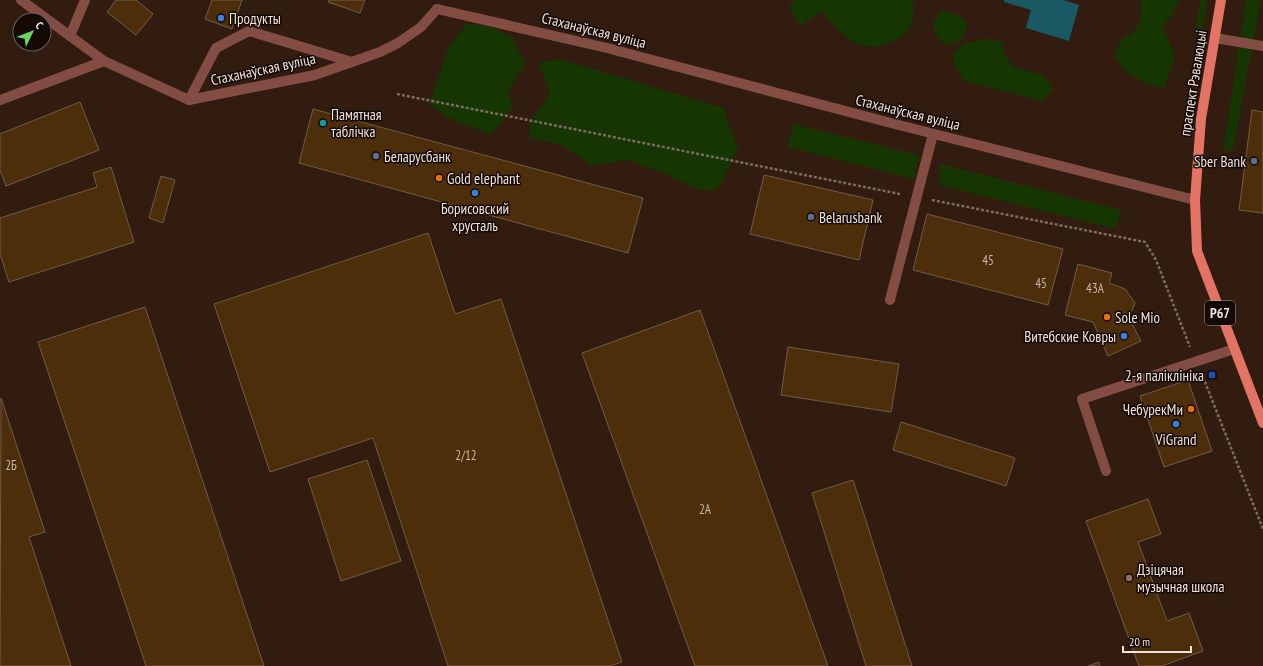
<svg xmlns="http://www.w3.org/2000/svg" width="1263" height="666" font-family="'PT Sans Narrow',sans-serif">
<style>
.green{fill:#153600}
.water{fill:#185963}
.building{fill:#4c2e0b;stroke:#715c48}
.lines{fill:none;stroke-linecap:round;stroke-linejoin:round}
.path{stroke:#7d6a60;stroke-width:2.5;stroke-dasharray:3 2;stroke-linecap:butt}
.service{stroke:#834d44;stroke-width:10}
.minor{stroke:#834d44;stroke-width:10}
.primary{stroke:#e37364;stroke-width:10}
.shop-dot{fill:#3f7fe0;stroke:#130905;stroke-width:1.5}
.culture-dot{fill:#0f9aa8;stroke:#130905;stroke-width:1.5}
.service-dot{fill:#5c6f8a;stroke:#130905;stroke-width:1.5}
.food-dot{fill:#e8710a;stroke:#130905;stroke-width:1.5}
.transit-dot{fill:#1a4fb4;stroke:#130905;stroke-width:1.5}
.education-dot{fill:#8d6e63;stroke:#130905;stroke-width:1.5}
.labels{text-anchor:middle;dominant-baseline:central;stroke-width:3;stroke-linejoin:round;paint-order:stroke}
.number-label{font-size:13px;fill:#c8b6a7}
.shield{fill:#130905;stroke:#afa29b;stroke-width:1}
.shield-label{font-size:14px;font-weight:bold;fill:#f2e3db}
.poi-label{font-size:15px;fill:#f2e3db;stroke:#130905;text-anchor:start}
.street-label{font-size:15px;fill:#f2e3db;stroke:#130905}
</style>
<rect width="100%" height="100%" fill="#321c10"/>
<g class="green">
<path d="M 794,0 L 912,0 C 916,9 912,28 904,34 C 895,43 876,48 864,46 C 847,43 833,22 821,11 L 800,26 L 789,7 Z"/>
<polygon points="1141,0 1179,0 1174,12 1163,26 1175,56 1164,89 1146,83 1126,72 1115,57 1121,40 1134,32 1141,19"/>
<polygon points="1200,0 1207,0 1202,37 1195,35"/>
<polygon points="1246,0 1261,0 1233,150 1223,152"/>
<path d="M 941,11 L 957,14 L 967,22 C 965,37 962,42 947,45 L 938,39 L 932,24 Z"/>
<polygon points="467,24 488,26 512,37 525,64 508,92 513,107 491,134 455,121 429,105 449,46"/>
<polygon points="987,38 1001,42 1006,57 1012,66 1044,76 1053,89 1044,99 1038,100 964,81 955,66 953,53 964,44"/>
<polygon points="560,59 723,108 738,149 717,190 699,190 666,174 629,160 592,165 561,145 531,138 529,124 550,93 539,63"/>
<polygon points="793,124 919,155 914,179 788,147"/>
<polygon points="940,164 1121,210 1116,229 939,185"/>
</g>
<polygon class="water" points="1004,0 1063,0 1079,5 1069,41 1026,28 1031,10 1004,2"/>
<g class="building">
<polygon points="116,0 136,0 153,14 136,35 107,12"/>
<polygon points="212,0 242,0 232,29 205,19"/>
<polygon points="329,0 365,0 360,13 328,2"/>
<polygon points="80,102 99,150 6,186 0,170 0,134"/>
<polygon points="313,109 643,198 628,253 299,163"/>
<polygon points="1252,110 1263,112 1263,213 1239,210"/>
<polygon points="111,167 134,242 9,282 0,254 0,218 97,187 93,173"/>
<polygon points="764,175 873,200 859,260 750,234"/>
<polygon points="161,176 175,180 163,223 149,218"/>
<polygon points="927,214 1063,249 1048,305 913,270"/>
<polygon points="428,233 455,314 501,299 622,662 610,666 448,666 373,438 270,472 214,304"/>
<polygon points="1078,264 1112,273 1109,283 1125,289 1135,303 1129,318 1141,341 1108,356 1093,322 1065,315"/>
<polygon points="145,307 264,666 146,666 38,342"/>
<polygon points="700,310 828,666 695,666 582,353"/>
<polygon points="788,347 899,364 891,412 781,395"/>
<polygon points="1188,380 1212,451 1164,467 1140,396"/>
<polygon points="1,398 45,532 29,537 71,666 0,666"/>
<polygon points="901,422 1015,458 1006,486 893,450"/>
<polygon points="367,460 401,561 341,581 308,479"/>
<polygon points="853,480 912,666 866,666 812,493"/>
<polygon points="1148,499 1161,534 1138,542 1167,621 1189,613 1203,651 1162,666 1139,666 1086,521"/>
<polygon points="1099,662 1100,666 1088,666"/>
</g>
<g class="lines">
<g class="path">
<polyline points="397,94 900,194"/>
<polyline points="932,200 1145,242 1156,260 1190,347"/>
<polyline points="1203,377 1263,529"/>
</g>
<g class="service">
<polyline points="70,36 85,0"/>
<polyline points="1215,38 1263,46"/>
<polyline points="189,100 216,48 249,31 352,62"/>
<polyline points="890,300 933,134"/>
<polyline points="1106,471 1082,399 1234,349"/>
</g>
<g class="minor">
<polyline points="21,0 104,61 189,100 315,75 380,52 398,43 421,27 437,9"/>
<polyline points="437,9 607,48 887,122 1195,200"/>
<polyline points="0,100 104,61"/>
</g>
<polyline class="primary" points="1221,0 1201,119 1195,200 1197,251 1263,423"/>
</g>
<g class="shop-dot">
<circle cx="221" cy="18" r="4"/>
<circle cx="475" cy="193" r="4"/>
<circle cx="1124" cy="336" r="4"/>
<circle cx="1176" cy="424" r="4"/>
</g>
<circle class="culture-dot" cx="323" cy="123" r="4"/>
<g class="service-dot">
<circle cx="376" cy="156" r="4"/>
<circle cx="1254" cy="161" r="4"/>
<circle cx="811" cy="217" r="4"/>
</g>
<g class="food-dot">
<circle cx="439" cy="178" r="4"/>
<circle cx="1107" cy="317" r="4"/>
<circle cx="1191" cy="409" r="4"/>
</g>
<rect class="transit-dot" x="1208" y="371" width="8" height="8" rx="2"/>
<circle class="education-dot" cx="1129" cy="578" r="4"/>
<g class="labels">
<g class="number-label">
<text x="988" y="260">45</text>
<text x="1041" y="283">45</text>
<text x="1095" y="288">43А</text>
<text x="466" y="455">2/12</text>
<text x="11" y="465">2Б</text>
<text x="705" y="509">2А</text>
</g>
<rect class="shield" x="1205" y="301" width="30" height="24" rx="3"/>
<g class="shield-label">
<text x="1220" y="313">Р67</text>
</g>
<g class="poi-label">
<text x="229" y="18">Продукты</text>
<text x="331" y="114">Памятная<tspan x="331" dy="17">таблічка</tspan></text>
<text x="384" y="156">Беларусбанк</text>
<text x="1246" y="161" text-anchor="end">Sber Bank</text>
<text x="447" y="178">Gold elephant</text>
<text x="475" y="208" text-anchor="middle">Борисовский<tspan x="475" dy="17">хрусталь</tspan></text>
<text x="819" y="217">Belarusbank</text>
<text x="1115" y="317">Sole Mio</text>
<text x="1116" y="336" text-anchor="end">Витебские Ковры</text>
<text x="1204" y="375" text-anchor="end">2-я паліклініка</text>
<text x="1183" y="409" text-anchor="end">ЧебурекМи</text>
<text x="1176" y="439" text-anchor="middle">ViGrand</text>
<text x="1137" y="569">Дзіцячая<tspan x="1137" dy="17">музычная школа</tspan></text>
</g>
<g class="street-label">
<text transform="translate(594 30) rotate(14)">Стаханаўская вуліца</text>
<text transform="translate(263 69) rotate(-12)">Стаханаўская вуліца</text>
<text transform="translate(1193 83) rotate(-81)">праспект Рэвалюцыі</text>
<text transform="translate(908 112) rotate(14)">Стаханаўская вуліца</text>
</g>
</g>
<g transform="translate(32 32) rotate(47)"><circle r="19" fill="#130905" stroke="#6c605b"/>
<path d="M0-3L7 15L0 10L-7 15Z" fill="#6ed361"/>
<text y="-6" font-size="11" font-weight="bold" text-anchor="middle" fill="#f2e3db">С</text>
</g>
<path d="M1123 646v6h68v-6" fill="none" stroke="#f2e3db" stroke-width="2"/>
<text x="1129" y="646" font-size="12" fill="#f2e3db" stroke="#130905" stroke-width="3" paint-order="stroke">20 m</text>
</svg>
